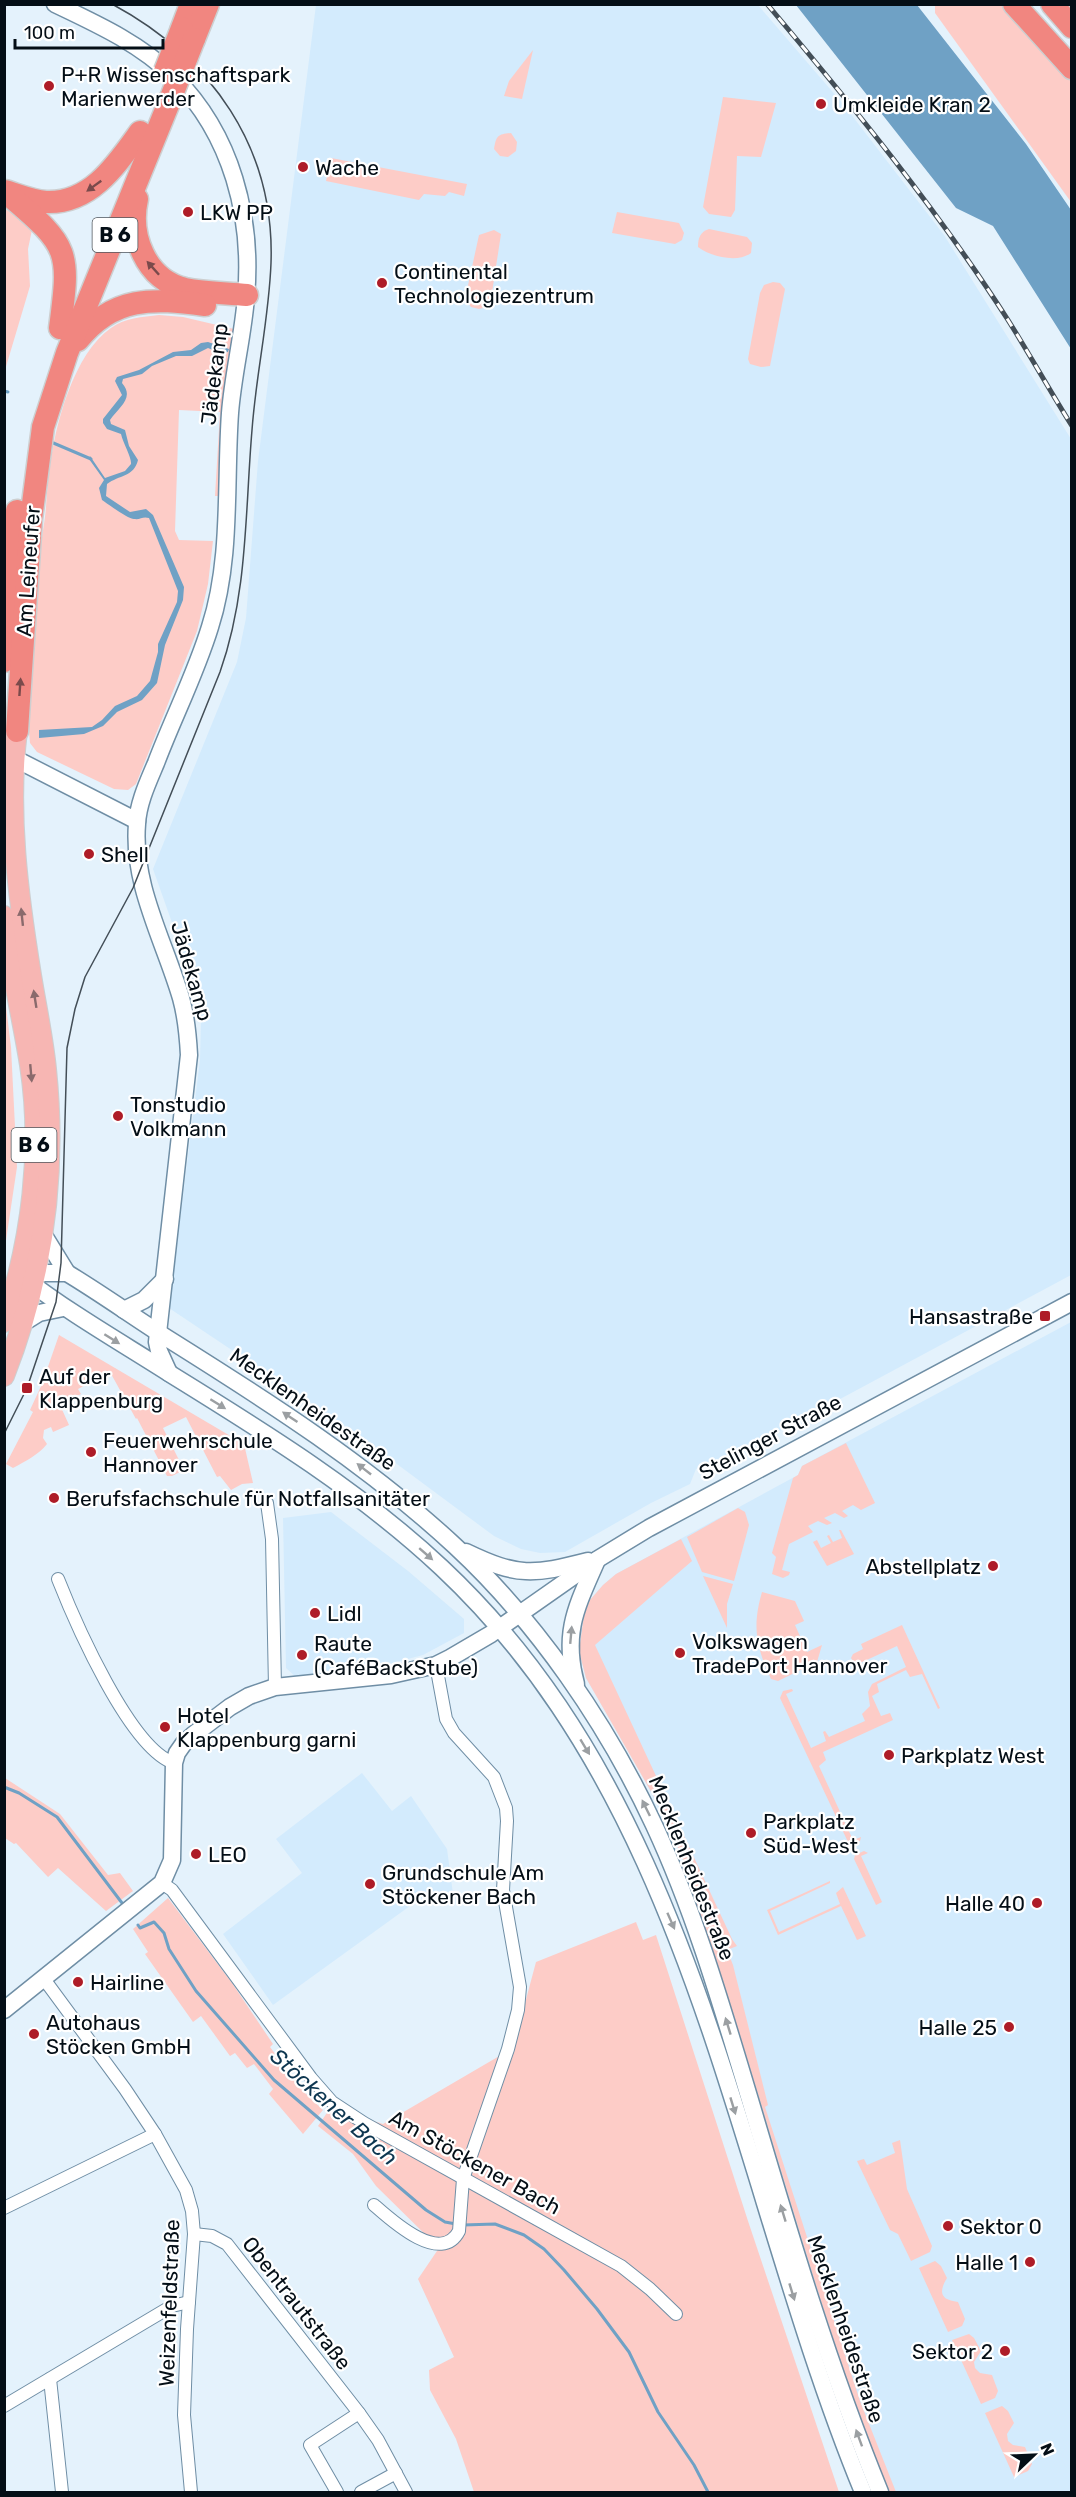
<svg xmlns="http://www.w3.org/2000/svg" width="1076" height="2497" font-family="Rubik,sans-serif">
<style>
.built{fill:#d3ebfd}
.green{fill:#fdccc7}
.water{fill:#6fa1c5}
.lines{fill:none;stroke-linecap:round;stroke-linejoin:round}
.stream{stroke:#6fa1c5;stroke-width:3}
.street-casing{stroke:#6f8ea5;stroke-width:14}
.secondary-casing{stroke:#6f8ea5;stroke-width:19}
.primary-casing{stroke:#cdcfd0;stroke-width:22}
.highway-casing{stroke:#cdcfd0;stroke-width:25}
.street{stroke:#fff;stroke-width:12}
.secondary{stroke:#fff;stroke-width:16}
.primary{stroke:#f7b6b3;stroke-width:20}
.highway{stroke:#f18680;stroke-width:22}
.tram{stroke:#434e57;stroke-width:1.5}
.rail-casing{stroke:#434e57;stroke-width:5}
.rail{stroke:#fff;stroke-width:3;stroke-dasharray:9;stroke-linecap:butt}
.highway-bridge-casing{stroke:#cdcfd0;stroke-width:25;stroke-linecap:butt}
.highway-bridge{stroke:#f18680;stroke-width:22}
.oneway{fill:#7a4a4b}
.oneway2{fill:#8a6a6c}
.oneway3{fill:#9b9fa2}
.poi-dot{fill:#ae1c27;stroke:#fff;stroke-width:2}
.labels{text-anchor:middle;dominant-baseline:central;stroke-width:4.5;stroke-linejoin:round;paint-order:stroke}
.shield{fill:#fff;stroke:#4f565c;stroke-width:1.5}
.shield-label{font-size:20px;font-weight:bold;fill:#040e16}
.poi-label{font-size:21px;fill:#040e16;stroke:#fff;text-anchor:start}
.street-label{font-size:21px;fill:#040e16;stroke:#fff}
.water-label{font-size:22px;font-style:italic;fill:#0d3650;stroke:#fff}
</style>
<rect width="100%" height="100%" fill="#e4f2fc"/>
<g class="built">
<polygon points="316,5 758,5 843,104 944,235 1071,439 1071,1275 788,1427 696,1469 690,1484 651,1503 565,1552 540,1553 521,1549 494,1536 351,1430 169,1308 200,1060 201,1020 192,979 153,869 237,662 246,618 258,461"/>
<polygon points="1071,1322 1071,2492 888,2492 809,2265 731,2006 691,1889 687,1869 642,1774 586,1678 579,1651 580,1633 590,1600 603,1585 616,1574 798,1475 802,1466"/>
<polygon points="331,1512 408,1571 464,1619 464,1633 423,1655 377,1667 296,1677 286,1668 283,1518"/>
<polygon points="362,1773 392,1811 411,1796 447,1849 453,1894 421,1898 273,2005 223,1934 302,1873 276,1839"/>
</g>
<g class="green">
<polygon points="935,5 1005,5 1071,80 1071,202 935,13"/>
<polygon points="533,50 522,99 504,96 509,81"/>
<polygon points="723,97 776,103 761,157 737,156 735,210 731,217 709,214 703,207"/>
<path d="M 511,133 L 517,142 L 516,151 L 508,157 L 500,156 L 494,149 C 496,136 498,134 511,133 Z"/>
<polygon points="331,158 467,184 464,196 449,192 445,196 424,194 419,200 326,181"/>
<polygon points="5,209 33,225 28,249 30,286 5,370"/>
<polygon points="617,212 679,223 684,233 682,240 675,244 612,233"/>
<path d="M 709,229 L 747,237 L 752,243 L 751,253 C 738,263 711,257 698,247 C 698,238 700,232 709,229 Z"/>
<polygon points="494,230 501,234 491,299 487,307 479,309 471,307 465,299 479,235"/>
<polygon points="773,282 780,283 785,289 770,366 761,367 750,364 748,359 760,293 764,285"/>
<path d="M 159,315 L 183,317 L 234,329 L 226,379 L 218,496 L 215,496 L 220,412 L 179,410 L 175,531 L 179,540 L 213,541 L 208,584 L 197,631 L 136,784 L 128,790 L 114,789 L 37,752 L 30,743 L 28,721 C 32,653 34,584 45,517 C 47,500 47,483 50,467 C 55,425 74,353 111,328 C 124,318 143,317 159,315 Z"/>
<polygon points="4,990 11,1047 17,1167 5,1247"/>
<path d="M 59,1335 L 244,1444 L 253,1483 L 242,1484 L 231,1490 L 220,1476 L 217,1477 L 186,1417 L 163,1428 L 184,1470 L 172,1476 L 167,1476 L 137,1418 L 136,1419 L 110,1372 L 78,1389 L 81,1394 L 60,1405 L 69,1425 L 53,1432 L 51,1427 L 44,1430 L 43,1438 L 47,1444 C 38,1455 26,1461 13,1468 L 6,1464 L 33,1412 L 30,1410 L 42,1384 Z"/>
<polygon points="846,1443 875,1503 861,1510 853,1505 842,1511 848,1516 844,1518 835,1513 824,1518 832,1523 827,1525 818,1521 808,1526 813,1532 789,1544 782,1570 790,1572 789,1575 783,1578 772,1574 776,1557 772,1553 793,1478 798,1475 802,1466"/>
<polygon points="738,1508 745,1512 749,1525 734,1581 702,1572 687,1537"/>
<polygon points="839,1530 841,1530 854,1554 827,1566 813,1542 817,1540 821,1548 831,1543 827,1536 829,1535 833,1542 842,1538"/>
<path d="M 681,1539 L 692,1561 L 595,1645 L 732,1939 L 737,1946 L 727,1950 L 733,1965 L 768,2105 L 765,2107 L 860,2401 L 896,2492 L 888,2492 C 810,2295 763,2088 691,1889 L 687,1869 L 661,1809 L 586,1678 L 579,1651 L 584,1615 L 590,1600 L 603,1585 L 616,1574 Z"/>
<polygon points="703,1576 733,1584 727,1604 727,1628"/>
<path d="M 762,1592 L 795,1601 L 804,1621 L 795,1625 L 807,1652 L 822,1645 L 817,1662 L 778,1681 L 771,1679 C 756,1646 752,1627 762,1592 Z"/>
<polygon points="902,1625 940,1708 938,1709 922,1674 910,1677 906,1670 877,1684 879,1692 872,1696 881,1716 890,1713 893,1720 823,1752 826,1760 819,1766 853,1840 861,1837 860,1841 852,1844 848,1842 780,1698 783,1691 792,1689 793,1691 786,1694 811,1748 826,1741 823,1732 825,1731 829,1737 865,1721 862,1714 870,1706 868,1692 872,1684 906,1667 897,1646 858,1664 861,1674 851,1658 853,1654 863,1649 861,1644"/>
<polygon points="5,1778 60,1814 108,1875 120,1873 133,1891 106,1911 58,1868 48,1877 16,1843 14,1844 5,1838"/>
<polygon points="864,1851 868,1853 861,1856 882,1902 876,1905 854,1859 855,1855"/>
<polygon points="830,1881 830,1883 770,1911 779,1932 840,1904 836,1893 843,1887 866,1936 857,1940 841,1906 778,1935 767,1910"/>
<polygon points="168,1898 232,1983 273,2044 270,2047 304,2092 323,2110 303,2134 269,2094 273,2089 254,2064 247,2068 235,2053 230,2056 201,2016 193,2022 145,1954 148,1952 133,1929"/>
<polygon points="636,1922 643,1940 656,1935 748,2221 839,2492 474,2492 456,2439 430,2390 429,2370 454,2357 418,2279 439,2248 376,2186 353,2154 318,2126 331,2107 383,2124 513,2048 536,1962"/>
<polygon points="900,2140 907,2189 932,2246 930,2252 911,2261 898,2234 890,2230 857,2161 864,2159 867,2165 895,2153 892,2143"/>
<path d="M 935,2261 L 941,2266 L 947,2278 C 938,2293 941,2300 958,2302 L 965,2319 L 962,2326 L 948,2332 L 919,2268 Z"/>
<polygon points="969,2334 974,2338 981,2351 974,2362 975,2368 980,2373 992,2375 998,2391 995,2398 981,2404 952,2340"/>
<polygon points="1002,2406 1008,2411 1014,2423 1007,2434 1008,2441 1013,2445 1025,2447 1032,2464 1028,2471 1014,2477 985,2413"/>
</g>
<g class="water">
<polygon points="796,5 917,5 1026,144 1071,210 1071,349 993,226 956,208"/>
<path d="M 208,342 L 229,349 L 228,352 L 220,353 L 208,348 L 192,356 L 176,356 L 152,366 L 142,374 L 123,379 L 122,383 C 135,398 119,407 110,420 L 111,424 L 125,430 L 129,446 L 138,460 C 134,477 119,475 107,484 L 106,496 L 130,512 L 146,509 L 153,515 L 184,587 L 183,600 L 165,645 L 157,683 L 142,700 L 117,712 L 103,726 L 84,734 L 39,738 L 39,730 L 92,727 L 102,720 L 115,706 L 137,696 L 150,681 L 158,652 L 158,644 L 177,602 L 178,591 L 149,518 C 142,516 141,520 134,519 C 128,519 108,504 102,500 L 99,488 L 104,480 L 89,459 L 90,456 L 105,478 L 125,471 L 131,464 C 132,458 123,443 121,434 L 107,429 L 103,423 L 103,419 L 122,395 L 115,381 L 117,377 L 139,370 L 173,352 L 191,350 L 201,343 Z"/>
</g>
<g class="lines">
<g class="stream">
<polyline points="4,391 8,392"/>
<polyline points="51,442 91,459"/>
<polyline points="4,1787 19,1793 57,1817 122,1903"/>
<polyline points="138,1925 140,1928 154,1922 164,1933 169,1949 196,1991 274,2080 426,2210 445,2222 456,2224"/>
<polyline points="463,2225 495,2224 524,2235 544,2249 564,2270 597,2309 629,2352 658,2412 694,2465 708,2492"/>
</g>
<defs>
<g id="street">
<polyline points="267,1503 272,1539 275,1687"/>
<path d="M 58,1579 C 75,1622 130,1749 174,1763"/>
<polyline points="162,1883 172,1890 311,2078 332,2102 364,2123 621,2266 650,2289 676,2314"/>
<polyline points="44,1979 125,2089 155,2134 186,2190 192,2211 194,2234 187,2329 184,2415 191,2492"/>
<path d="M 374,2205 C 391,2220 441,2266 459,2231 L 463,2179 L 508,2049 L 518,2010 L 520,1987 L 503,1890 L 507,1821 L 506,1808 L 494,1777 L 454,1733 L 446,1719 L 436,1665"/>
<polyline points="4,2208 155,2134"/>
<polyline points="194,2234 212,2236 227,2244 359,2413 378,2440 406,2492"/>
<polyline points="50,2379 62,2492"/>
<polyline points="4,2406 172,2306 189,2302"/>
<polyline points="337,2492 310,2445 359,2413"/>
<polyline points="361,2492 396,2473"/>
</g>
<g id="secondary">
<path d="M 55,4 C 97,24 141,44 174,77 C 232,135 253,217 246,297 C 243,336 233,374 230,413 C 225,484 232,559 210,627 C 196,673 173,718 156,763 C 148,782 138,803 137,824 C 132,885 164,940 181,998 C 186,1016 188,1036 189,1055 L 157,1342 L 159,1351 L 169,1373"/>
<polyline points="4,753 137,821"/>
<polyline points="43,1234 67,1273"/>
<path d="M 25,1273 L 67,1273 C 102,1294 135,1318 170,1340 C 269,1402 369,1466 455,1546 C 537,1622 607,1724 654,1825 C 695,1913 722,2007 750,2100 C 789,2232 828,2365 880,2492"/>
<path d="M 24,1278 C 71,1314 122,1343 172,1375 C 266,1433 361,1492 442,1568 C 700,1810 735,2181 863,2492"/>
<polyline points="124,1310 144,1300 165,1279"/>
<polyline points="23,1323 39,1313 63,1308"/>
<path d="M 466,1552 C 518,1577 533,1575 588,1561"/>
<path d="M 576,1684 C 562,1632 577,1606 597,1560"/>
<polyline points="4,2010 162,1883 172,1860 174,1763 177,1753 184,1743 193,1735 230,1707 249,1696 275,1687 391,1675 436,1665 450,1658 491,1634 598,1559 649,1528 1072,1302"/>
</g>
<g id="primary">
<path d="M 4,916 C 10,966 22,1015 30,1065 C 43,1149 32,1241 4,1322"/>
<path d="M 4,1376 C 43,1277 57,1175 46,1069 C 43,1038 36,1006 31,975 C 18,895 7,812 17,731"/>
</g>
<g id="highway">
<polyline points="1014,4 1072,68"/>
<polyline points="1052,4 1072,27"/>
<polyline points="182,28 191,4"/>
<polyline points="194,39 208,4"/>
<path d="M 5,191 C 18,195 32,201 46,202 C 91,204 117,164 140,132"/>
<path d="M 10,196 C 70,247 70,251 60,328"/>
<path d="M 137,199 C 129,235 145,279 185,289 C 205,293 227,293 247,295"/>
<path d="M 78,340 C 113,296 153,298 205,305"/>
<polyline points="4,661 17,511"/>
<polyline points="17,731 31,519 43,427 67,353 170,100"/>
</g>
</defs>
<use href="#street" class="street-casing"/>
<use href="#secondary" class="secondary-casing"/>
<use href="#primary" class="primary-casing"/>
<use href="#highway" class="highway-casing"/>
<use href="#street" class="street"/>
<use href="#secondary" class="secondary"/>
<use href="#primary" class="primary"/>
<use href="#highway" class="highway"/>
<path class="tram" d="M 4,1434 L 27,1388 L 56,1302 L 61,1263 L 67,1048 L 75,1009 L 85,977 L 133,888 L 220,672 C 248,593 245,512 252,430 C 256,374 269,319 271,263 C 275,148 212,58 112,4"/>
<defs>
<path id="rail" d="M 767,4 C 852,105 937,209 1008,320 C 1030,355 1050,391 1072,426"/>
</defs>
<use href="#rail" class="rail-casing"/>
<use href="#rail" class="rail"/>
<defs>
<g id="highway-bridge">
<polyline points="165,71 182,28"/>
<polyline points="170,100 194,39"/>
</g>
</defs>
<use href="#highway-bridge" class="highway-bridge-casing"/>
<use href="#highway-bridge" class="highway-bridge"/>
</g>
<defs><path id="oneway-solid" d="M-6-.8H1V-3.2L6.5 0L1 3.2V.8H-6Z" transform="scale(1.5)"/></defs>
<g class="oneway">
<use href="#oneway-solid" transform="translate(94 186) rotate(144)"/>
<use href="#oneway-solid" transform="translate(153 268) rotate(-132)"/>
<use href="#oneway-solid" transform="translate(20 687) rotate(-86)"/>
</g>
<g class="oneway2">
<use href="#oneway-solid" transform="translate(22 917) rotate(-96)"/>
<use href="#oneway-solid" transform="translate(35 999) rotate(-99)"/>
<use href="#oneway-solid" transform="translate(31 1073) rotate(85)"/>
</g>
<g class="oneway3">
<use href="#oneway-solid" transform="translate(112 1339) rotate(32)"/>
<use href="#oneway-solid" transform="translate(218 1404) rotate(32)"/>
<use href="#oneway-solid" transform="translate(290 1417) rotate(-146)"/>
<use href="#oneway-solid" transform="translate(364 1469) rotate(-142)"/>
<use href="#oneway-solid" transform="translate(426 1554) rotate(41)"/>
<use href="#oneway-solid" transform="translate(571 1635) rotate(-85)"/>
<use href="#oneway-solid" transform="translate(585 1747) rotate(59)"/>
<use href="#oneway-solid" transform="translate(646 1808) rotate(-116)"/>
<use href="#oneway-solid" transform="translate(671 1921) rotate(66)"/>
<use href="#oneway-solid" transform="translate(728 2026) rotate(-107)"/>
<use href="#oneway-solid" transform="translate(733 2106) rotate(73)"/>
<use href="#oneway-solid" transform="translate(783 2213) rotate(-107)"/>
<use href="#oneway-solid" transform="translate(792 2292) rotate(73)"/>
<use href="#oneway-solid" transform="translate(859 2438) rotate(-110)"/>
</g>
<g class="poi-dot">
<circle cx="49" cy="86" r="6"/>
<circle cx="821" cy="104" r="6"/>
<circle cx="303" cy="167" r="6"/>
<circle cx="188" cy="212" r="6"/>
<circle cx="382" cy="283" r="6"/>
<circle cx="89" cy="854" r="6"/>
<circle cx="118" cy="1116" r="6"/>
<rect x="1039" y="1310" width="12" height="12" rx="3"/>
<rect x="21" y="1382" width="12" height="12" rx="3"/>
<circle cx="91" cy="1452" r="6"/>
<circle cx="54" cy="1498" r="6"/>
<circle cx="993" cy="1566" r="6"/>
<circle cx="315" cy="1613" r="6"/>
<circle cx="680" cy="1653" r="6"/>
<circle cx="302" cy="1655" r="6"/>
<circle cx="165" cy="1727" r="6"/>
<circle cx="889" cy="1755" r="6"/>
<circle cx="751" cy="1833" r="6"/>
<circle cx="196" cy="1854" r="6"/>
<circle cx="370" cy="1884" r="6"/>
<circle cx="1037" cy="1903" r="6"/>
<circle cx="78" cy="1982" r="6"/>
<circle cx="1009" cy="2027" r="6"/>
<circle cx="34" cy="2034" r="6"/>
<circle cx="948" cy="2226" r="6"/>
<circle cx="1030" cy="2262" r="6"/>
<circle cx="1005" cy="2351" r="6"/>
</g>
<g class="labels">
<g class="shield">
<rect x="92.5" y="218" width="45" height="34" rx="4.5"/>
<rect x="11.5" y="1128" width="45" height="34" rx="4.5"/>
</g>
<g class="shield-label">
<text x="115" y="235">B 6</text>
<text x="34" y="1145">B 6</text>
</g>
<g class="poi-label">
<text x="61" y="74">P+R Wissenschaftspark<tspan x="61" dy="24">Marienwerder</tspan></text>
<text x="833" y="104">Umkleide Kran 2</text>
<text x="315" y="167">Wache</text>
<text x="200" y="212">LKW PP</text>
<text x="394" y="271">Continental<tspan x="394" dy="24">Technologiezentrum</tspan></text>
<text x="101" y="854">Shell</text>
<text x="130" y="1104">Tonstudio<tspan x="130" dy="24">Volkmann</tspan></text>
<text x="1033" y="1316" text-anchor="end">Hansastraße</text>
<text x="39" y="1376">Auf der<tspan x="39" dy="24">Klappenburg</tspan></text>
<text x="103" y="1440">Feuerwehrschule<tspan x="103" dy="24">Hannover</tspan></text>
<text x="66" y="1498">Berufsfachschule für Notfallsanitäter</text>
<text x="981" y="1566" text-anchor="end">Abstellplatz</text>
<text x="327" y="1613">Lidl</text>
<text x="692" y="1641">Volkswagen<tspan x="692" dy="24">TradePort Hannover</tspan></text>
<text x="314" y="1643">Raute<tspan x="314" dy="24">(CaféBackStube)</tspan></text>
<text x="177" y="1715">Hotel<tspan x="177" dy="24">Klappenburg garni</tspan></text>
<text x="901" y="1755">Parkplatz West</text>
<text x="763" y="1821">Parkplatz<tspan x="763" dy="24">Süd-West</tspan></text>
<text x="208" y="1854">LEO</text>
<text x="382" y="1872">Grundschule Am<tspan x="382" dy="24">Stöckener Bach</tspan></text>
<text x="1025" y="1903" text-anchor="end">Halle 40</text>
<text x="90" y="1982">Hairline</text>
<text x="46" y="2022">Autohaus<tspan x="46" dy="24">Stöcken GmbH</tspan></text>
<text x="997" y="2027" text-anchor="end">Halle 25</text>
<text x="960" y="2226">Sektor 0</text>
<text x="1018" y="2262" text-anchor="end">Halle 1</text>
<text x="993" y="2351" text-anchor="end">Sektor 2</text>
</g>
<g class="street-label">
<text transform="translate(214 374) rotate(-83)">Jädekamp</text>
<text transform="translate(28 571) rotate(-86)">Am Leineufer</text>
<text transform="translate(192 971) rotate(74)">Jädekamp</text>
<text transform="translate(313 1409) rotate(35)">Mecklenheidestraße</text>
<text transform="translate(770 1437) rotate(-28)">Stelinger Straße</text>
<text transform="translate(692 1868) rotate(68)">Mecklenheidestraße</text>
<text transform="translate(475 2162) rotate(29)">Am Stöckener Bach</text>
<text transform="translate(169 2303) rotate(-88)">Weizenfeldstraße</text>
<text transform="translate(297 2303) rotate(52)">Obentrautstraße</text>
<text transform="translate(846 2329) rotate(71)">Mecklenheidestraße</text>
</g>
<g class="water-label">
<text transform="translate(334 2107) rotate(42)">Stöckener Bach</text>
</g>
</g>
<rect width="1076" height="2497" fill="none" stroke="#040e16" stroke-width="12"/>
<g transform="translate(1034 2455) rotate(67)" stroke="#ffffff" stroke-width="4.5" paint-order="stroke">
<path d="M0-4.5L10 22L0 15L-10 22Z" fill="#040e16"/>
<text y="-9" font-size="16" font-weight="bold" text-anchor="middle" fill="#040e16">N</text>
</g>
<path d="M15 39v9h148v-9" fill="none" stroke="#040e16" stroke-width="3"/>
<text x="24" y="39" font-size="18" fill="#040e16" stroke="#ffffff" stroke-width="4.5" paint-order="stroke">100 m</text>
</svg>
